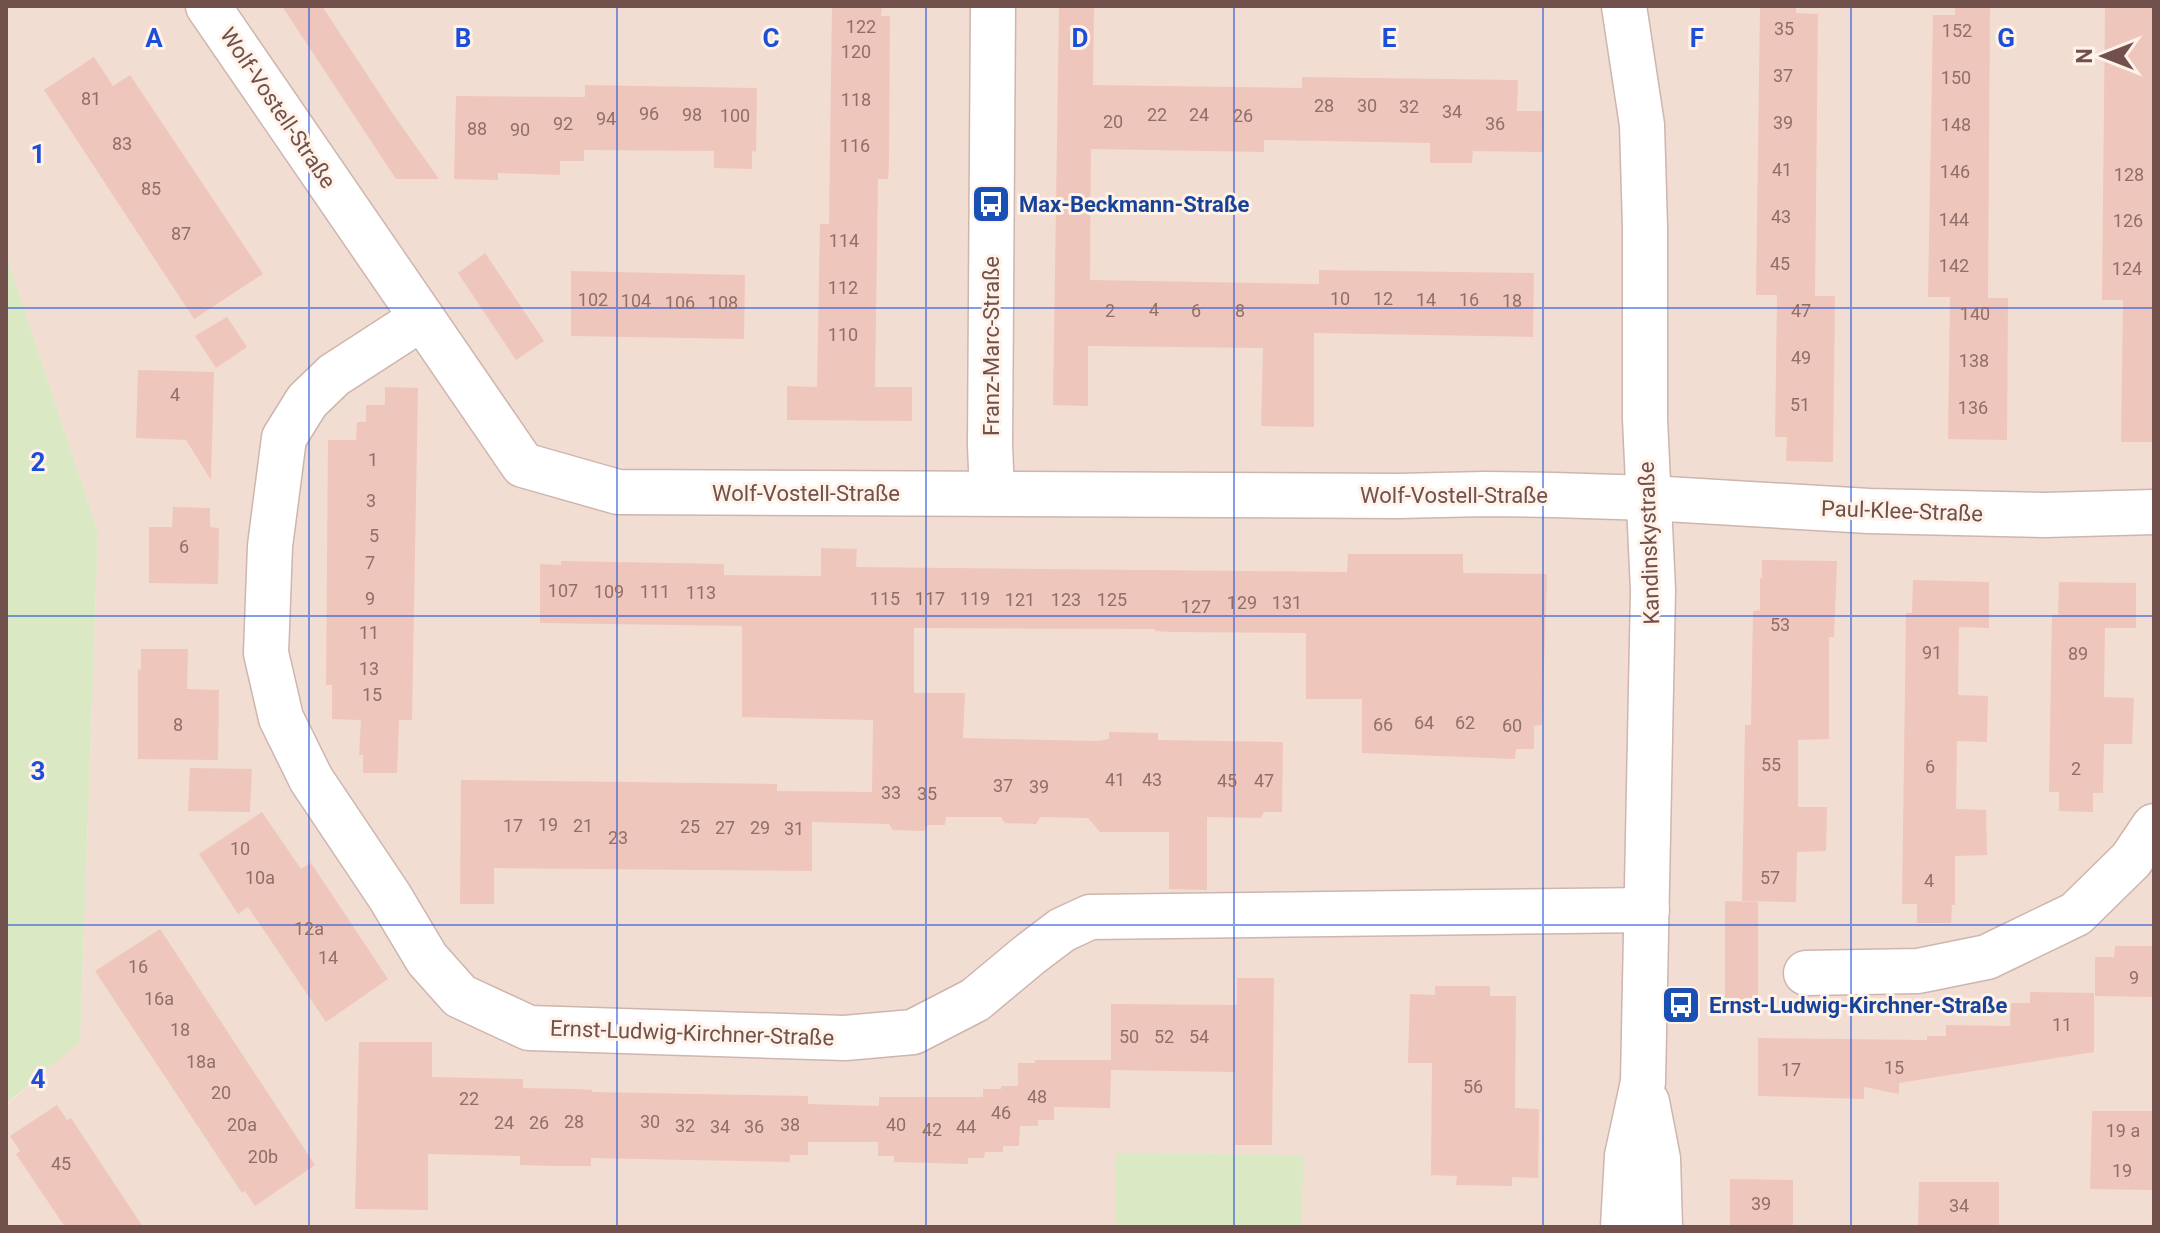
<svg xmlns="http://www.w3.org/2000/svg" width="2160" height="1233" font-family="Roboto,sans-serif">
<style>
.residential{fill:#f2ddd2}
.green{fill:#dae8c3}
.building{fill:#efc6bc}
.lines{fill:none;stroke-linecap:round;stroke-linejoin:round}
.minor-casing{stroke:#ceb5ae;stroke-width:47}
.tertiary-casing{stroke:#ceb5ae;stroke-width:47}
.minor{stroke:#fff;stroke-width:44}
.tertiary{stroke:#fff;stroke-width:44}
.grid{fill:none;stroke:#1d4ed8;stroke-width:2;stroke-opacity:0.55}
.labels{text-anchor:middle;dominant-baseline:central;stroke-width:6;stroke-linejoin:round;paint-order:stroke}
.number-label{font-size:18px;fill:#916e67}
.street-label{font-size:22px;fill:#72504b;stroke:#fef2e9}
.transit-label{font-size:22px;font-weight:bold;fill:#164399;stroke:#fef2e9;text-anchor:start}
.grid-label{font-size:26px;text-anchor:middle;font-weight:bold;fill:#1d4ed8;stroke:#fef2e9;stroke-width:6;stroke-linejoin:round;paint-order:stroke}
</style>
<rect width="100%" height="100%" fill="#fbede4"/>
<polygon class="residential" points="6,6 2154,6 2154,1227 6,1227 6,1105 80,1041 98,532 6,254"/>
<g class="green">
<polygon points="6,254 98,532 80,1042 6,1104"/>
<polygon points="1116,1153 1303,1155 1302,1227 1116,1227"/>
</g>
<g class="building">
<polygon points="282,6 322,6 393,114 439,179 396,179"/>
<polygon points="832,6 882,6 881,16 890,16 889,162 888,179 878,179 875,387 912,387 912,421 787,420 787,386 817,387 820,224 829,224"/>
<polygon points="1059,6 1094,6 1093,85 1302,88 1302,77 1518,80 1517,111 1544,111 1543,152 1473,151 1472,163 1430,163 1430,143 1264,140 1264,152 1091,149 1090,280 1319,284 1319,270 1534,273 1533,337 1314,333 1314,427 1261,426 1263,348 1088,346 1088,406 1053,405"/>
<polygon points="1760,6 1796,6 1796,13 1818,14 1815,296 1835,296 1833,462 1786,461 1787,437 1775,437 1777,295 1756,295"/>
<polygon points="1955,6 1990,6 1988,298 2008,298 2007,440 1948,439 1950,297 1928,297 1933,15 1955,15"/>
<polygon points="2105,6 2154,6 2154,442 2121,442 2123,300 2102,300"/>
<polygon points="94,57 113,86 130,75 263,274 194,319 44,90"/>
<polygon points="585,85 757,88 756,152 752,151 752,169 714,168 714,151 584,150 584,161 560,161 560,175 498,173 498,180 454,179 456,96 585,97"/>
<polygon points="485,253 544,341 516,360 458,273"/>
<polygon points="571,271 745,275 744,339 571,336"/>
<polygon points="227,317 247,347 216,368 195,336"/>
<polygon points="138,370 214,372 211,480 186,440 136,438"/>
<polygon points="385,387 418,388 412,720 399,720 397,773 363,773 363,755 359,755 361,720 332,719 332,685 326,685 328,440 356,440 357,422 366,422 366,405 385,405"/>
<polygon points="173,507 210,508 210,527 219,528 218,584 149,583 149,527 172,527"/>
<polygon points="821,548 857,549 856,567 1347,572 1348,554 1463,554 1463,573 1547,574 1542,725 1534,726 1534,749 1516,749 1515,759 1362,753 1362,699 1306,699 1306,633 1173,632 1155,631 1155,629 914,628 914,693 965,693 963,738 1097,741 1109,739 1109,732 1158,733 1158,740 1283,742 1282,812 1264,812 1261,818 1207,817 1207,890 1169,889 1169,832 1100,832 1088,818 1040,817 1036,824 1005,823 1001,817 946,817 945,825 928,825 924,831 893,830 889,824 812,822 812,871 494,868 494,904 460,904 461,780 777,784 777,791 872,792 873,720 742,717 742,626 540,623 540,564 561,565 561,561 724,564 724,575 821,576"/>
<polygon points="1762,560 1837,561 1834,637 1829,637 1829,739 1798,740 1798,807 1827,807 1826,851 1797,852 1796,902 1742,901 1745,725 1751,725 1753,611 1760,610 1760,578 1762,578"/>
<polygon points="1913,580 1989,582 1989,628 1959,627 1958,695 1988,696 1987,742 1957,741 1956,809 1986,810 1987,855 1955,856 1955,905 1952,905 1951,923 1917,923 1917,904 1902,904 1906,613 1912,613"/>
<polygon points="2059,582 2136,583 2136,628 2105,628 2104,697 2134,698 2132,744 2104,744 2103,793 2093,793 2093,812 2059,811 2059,792 2049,792 2052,615 2058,615"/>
<polygon points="141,649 188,649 187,689 219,690 218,760 138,759 138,669 141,670"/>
<polygon points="190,768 252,769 250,812 188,811"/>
<polygon points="262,812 301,869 311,863 388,979 326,1022 248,907 238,914 199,854"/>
<polygon points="1725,901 1758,902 1758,1010 1725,1010"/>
<polygon points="160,929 315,1165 255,1206 245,1191 242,1193 95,971"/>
<polygon points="2115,946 2154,946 2154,997 2095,996 2095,957 2114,957"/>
<polygon points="1237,978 1274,978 1272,1145 1235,1145 1235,1072 1111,1070 1110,1108 1054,1107 1054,1120 1038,1120 1038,1126 1020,1126 1019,1146 1003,1146 1003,1152 985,1152 984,1158 968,1158 968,1164 894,1162 894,1156 878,1156 878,1142 808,1142 808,1155 790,1155 790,1162 591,1158 591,1166 556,1166 520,1165 520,1156 428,1154 428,1210 355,1209 359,1042 432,1042 432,1077 523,1079 523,1088 577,1089 592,1090 592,1092 808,1096 808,1104 879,1106 879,1097 983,1097 983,1089 1001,1089 1001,1086 1018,1086 1018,1063 1035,1063 1035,1060 1111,1060 1111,1004 1237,1005"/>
<polygon points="1435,986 1490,986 1490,996 1516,996 1515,1108 1539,1109 1538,1178 1512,1177 1512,1186 1456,1185 1457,1176 1431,1175 1432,1063 1408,1063 1410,994 1435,995"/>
<polygon points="2030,992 2094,993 2094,1052 1899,1083 1899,1094 1864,1087 1864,1099 1758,1096 1758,1038 1927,1040 1927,1036 1946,1036 1946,1025 2010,1026 2011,1003 2030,1003"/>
<polygon points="57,1105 67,1120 71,1118 143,1227 65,1227 16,1154 20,1151 10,1136"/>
<polygon points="2092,1111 2154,1111 2154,1190 2090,1189"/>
<polygon points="1730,1179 1793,1180 1793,1227 1730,1227"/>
<polygon points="1919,1182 1999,1182 1999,1227 1918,1227"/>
</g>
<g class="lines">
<defs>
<g id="minor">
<polyline points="208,6 523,465 618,492 1398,496 1485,494 1554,495 1649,498 1869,511 2045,515 2154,512"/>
<polyline points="422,318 334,375 307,401 284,438 270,546 266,653 281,718 311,779 390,897 427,959 460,996 529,1028 845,1038 913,1032 975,1000 1029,955 1062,930 1090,917 1647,910"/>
<polyline points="992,493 990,445 993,6"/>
<polyline points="1806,973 1918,971 1987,957 2076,914 2131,860 2154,826"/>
</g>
<g id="tertiary">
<polyline points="1647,1102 1658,1159 1660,1227"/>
<polyline points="1623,1227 1627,1156 1643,1082 1653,590 1645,419 1645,227 1642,125 1624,6"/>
</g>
</defs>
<use href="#minor" class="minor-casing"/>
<use href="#tertiary" class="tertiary-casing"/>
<use href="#minor" class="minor"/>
<use href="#tertiary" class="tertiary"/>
</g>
<path class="grid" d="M 309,6 L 309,1227M 617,6 L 617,1227M 926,6 L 926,1227M 1234,6 L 1234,1227M 1543,6 L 1543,1227M 1851,6 L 1851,1227M 6,308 L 2154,308M 6,616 L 2154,616M 6,925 L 2154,925"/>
<defs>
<symbol id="bus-square" viewBox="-11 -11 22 22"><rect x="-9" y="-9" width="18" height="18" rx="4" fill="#1a4fb4" stroke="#fef2e9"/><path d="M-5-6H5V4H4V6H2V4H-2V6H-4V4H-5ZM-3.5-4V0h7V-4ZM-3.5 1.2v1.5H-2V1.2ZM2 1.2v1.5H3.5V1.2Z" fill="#fff"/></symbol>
</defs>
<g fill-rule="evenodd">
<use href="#bus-square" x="969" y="182" width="44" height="44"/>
<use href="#bus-square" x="1659" y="983" width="44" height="44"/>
</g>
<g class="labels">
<g class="number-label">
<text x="861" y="26">122</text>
<text x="1784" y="28">35</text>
<text x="1957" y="30">152</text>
<text x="856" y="51">120</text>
<text x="1783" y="75">37</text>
<text x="1956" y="77">150</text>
<text x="91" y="98">81</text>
<text x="856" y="99">118</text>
<text x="1324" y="105">28</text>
<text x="1367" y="105">30</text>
<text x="1409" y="106">32</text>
<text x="1452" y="111">34</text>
<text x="649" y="113">96</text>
<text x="692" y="114">98</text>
<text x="1157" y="114">22</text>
<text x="1199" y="114">24</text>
<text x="735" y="115">100</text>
<text x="1243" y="115">26</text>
<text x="606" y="118">94</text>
<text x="1113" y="121">20</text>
<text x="1783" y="122">39</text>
<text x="563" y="123">92</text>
<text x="1495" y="123">36</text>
<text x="1956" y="124">148</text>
<text x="477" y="128">88</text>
<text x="520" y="129">90</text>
<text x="122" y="143">83</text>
<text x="855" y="145">116</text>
<text x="1782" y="169">41</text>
<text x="1955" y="171">146</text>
<text x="2129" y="174">128</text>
<text x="151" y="188">85</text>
<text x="1781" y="216">43</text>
<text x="1954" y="219">144</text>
<text x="2128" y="220">126</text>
<text x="181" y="233">87</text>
<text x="844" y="240">114</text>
<text x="1780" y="263">45</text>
<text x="1954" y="265">142</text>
<text x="2127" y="268">124</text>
<text x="843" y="287">112</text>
<text x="1340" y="298">10</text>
<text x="1383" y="298">12</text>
<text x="593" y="299">102</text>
<text x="1426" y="299">14</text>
<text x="1469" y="299">16</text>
<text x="636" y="300">104</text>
<text x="1512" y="300">18</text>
<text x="680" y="302">106</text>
<text x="723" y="302">108</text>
<text x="1154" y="309">4</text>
<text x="1110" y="310">2</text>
<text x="1196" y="310">6</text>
<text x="1240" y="310">8</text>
<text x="1801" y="310">47</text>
<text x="1975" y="313">140</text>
<text x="843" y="334">110</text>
<text x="1801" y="357">49</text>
<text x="1974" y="360">138</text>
<text x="175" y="394">4</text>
<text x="1800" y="404">51</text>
<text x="1973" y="407">136</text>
<text x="373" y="459">1</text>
<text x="371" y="500">3</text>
<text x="374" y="535">5</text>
<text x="184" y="546">6</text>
<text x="370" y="562">7</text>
<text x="563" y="590">107</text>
<text x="609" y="591">109</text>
<text x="655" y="591">111</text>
<text x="701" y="592">113</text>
<text x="370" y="598">9</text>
<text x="885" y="598">115</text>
<text x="930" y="598">117</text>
<text x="975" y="598">119</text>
<text x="1020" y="599">121</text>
<text x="1066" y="599">123</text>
<text x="1112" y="599">125</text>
<text x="1242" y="602">129</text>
<text x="1287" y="602">131</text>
<text x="1196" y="606">127</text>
<text x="1780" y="624">53</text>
<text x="369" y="632">11</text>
<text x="1932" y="652">91</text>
<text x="2078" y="653">89</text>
<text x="369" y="668">13</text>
<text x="372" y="694">15</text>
<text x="1424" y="722">64</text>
<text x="1465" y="722">62</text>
<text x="178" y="724">8</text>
<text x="1383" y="724">66</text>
<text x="1512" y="725">60</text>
<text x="1771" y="764">55</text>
<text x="1930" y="766">6</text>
<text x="2076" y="768">2</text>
<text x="1115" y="779">41</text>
<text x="1152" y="779">43</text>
<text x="1227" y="780">45</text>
<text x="1264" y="780">47</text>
<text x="1003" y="785">37</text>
<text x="1039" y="786">39</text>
<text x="891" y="792">33</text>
<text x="927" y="793">35</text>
<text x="548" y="824">19</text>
<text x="513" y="825">17</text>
<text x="583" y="825">21</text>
<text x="690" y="826">25</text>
<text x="725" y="827">27</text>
<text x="760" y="827">29</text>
<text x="794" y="828">31</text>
<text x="618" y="837">23</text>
<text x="240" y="848">10</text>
<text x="260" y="877">10a</text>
<text x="1770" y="877">57</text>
<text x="1929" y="880">4</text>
<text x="309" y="928">12a</text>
<text x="328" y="957">14</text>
<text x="138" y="966">16</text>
<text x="2134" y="977">9</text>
<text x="159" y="998">16a</text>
<text x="2062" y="1024">11</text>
<text x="180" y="1029">18</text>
<text x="1129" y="1036">50</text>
<text x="1164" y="1036">52</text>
<text x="1199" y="1036">54</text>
<text x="201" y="1061">18a</text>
<text x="1894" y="1067">15</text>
<text x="1791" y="1069">17</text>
<text x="1473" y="1086">56</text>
<text x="221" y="1092">20</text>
<text x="1037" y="1096">48</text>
<text x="469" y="1098">22</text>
<text x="1001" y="1112">46</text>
<text x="574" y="1121">28</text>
<text x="650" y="1121">30</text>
<text x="504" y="1122">24</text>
<text x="539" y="1122">26</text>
<text x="242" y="1124">20a</text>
<text x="790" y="1124">38</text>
<text x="896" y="1124">40</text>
<text x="685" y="1125">32</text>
<text x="720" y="1126">34</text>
<text x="754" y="1126">36</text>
<text x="966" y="1126">44</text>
<text x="932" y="1129">42</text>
<text x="2123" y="1130">19 a</text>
<text x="263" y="1156">20b</text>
<text x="61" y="1163">45</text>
<text x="2122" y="1170">19</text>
<text x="1761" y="1203">39</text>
<text x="1959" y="1205">34</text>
</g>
<g class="street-label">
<text transform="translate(278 108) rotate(56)">Wolf-Vostell-Straße</text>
<text transform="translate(991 346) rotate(-90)">Franz-Marc-Straße</text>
<text x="806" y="493">Wolf-Vostell-Straße</text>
<text x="1454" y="495">Wolf-Vostell-Straße</text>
<text transform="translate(1902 511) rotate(2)">Paul-Klee-Straße</text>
<text transform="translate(1649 543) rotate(-92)">Kandinskystraße</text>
<text transform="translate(692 1033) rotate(2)">Ernst-Ludwig-Kirchner-Straße</text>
</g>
<g class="transit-label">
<text x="1019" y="204">Max-Beckmann-Straße</text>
<text x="1709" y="1005">Ernst-Ludwig-Kirchner-Straße</text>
</g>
</g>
<g class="grid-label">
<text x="154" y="47">A</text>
<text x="463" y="47">B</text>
<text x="771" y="47">C</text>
<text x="1080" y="47">D</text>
<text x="1389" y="47">E</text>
<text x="1697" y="47">F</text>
<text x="2006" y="47">G</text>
<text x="38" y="163">1</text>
<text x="38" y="471">2</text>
<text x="38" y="780">3</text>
<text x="38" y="1088">4</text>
</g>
<rect width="2160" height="1233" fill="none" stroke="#72504b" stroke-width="16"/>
<g transform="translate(2104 56) rotate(270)" stroke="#fef2e9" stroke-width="6" paint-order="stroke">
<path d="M0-6L14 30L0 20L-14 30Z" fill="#72504b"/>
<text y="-12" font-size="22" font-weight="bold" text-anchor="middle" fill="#72504b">N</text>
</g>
</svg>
